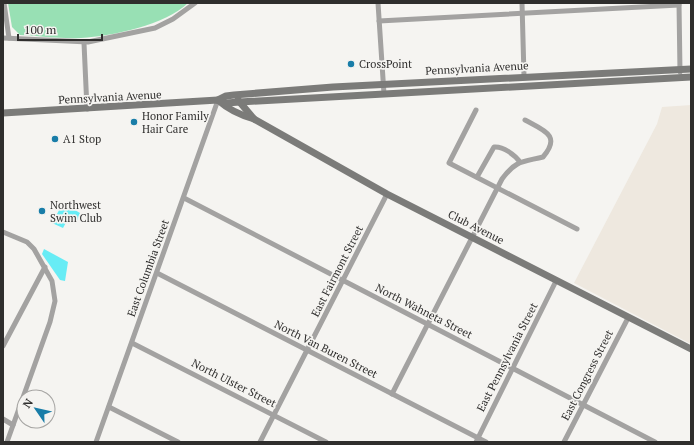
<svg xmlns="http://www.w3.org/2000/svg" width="694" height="445" font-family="'PT Serif',serif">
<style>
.built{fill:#eee8df}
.green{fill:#98e0b4}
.water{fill:#67ecf5}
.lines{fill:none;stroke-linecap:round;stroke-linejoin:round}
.street{stroke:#a3a2a1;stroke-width:5}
.secondary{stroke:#7b7b79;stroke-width:7}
.poi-dot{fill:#197da8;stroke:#f5f4f1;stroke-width:1.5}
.labels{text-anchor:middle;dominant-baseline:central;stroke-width:3.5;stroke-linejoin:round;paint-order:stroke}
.poi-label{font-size:11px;fill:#2f2e2d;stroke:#f5f4f1;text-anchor:start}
.street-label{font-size:11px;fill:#2f2e2d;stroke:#f5f4f1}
</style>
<rect width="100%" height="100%" fill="#f5f4f1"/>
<polygon class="built" points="691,105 691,344 574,283 657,124 662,107"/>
<path class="green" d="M 8,3 L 188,3 C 165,25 113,36 81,38 C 61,39 40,36 20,35 L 12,27 Z"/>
<g class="water">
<polygon points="63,203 80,213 77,221 69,217 63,228 52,223"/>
<polygon points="44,249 68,262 65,281 60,280 42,254"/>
</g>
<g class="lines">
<g class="street">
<polyline points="4,3 9,38"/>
<polyline points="378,3 384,94"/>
<polyline points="522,3 524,76"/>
<polyline points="679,3 680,72"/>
<polyline points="379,21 679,5"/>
<polyline points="3,38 88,42 155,28 173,19 195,3"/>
<polyline points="84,43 87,109"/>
<polyline points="476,110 449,163 577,229"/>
<path d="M 477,177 L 494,147 C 503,146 515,155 520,162"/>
<polyline points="184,198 655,442"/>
<polyline points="3,232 27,242 34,249 52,281 55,301 50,322 7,442"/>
<polyline points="157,273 486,442"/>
<polyline points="132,343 326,442"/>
<polyline points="3,346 45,267"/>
<path d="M 392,394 L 502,179 C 516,160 523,162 543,157 C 562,135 543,130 525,120"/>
<polyline points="109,407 178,442"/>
<polyline points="3,419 13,425"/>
<polyline points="96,442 218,100"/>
<polyline points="260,442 387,194"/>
<polyline points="476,442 556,281"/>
<polyline points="564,442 628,318"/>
</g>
<g class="secondary">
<polyline points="218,100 226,96 234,95 333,87 691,69"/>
<polyline points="238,100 254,119"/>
<path d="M 219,101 C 229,110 240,115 254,119 L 387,194 L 691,349"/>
<polyline points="3,113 218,100 226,103 240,102 691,77"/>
</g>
</g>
<g class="poi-dot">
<circle cx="351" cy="64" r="4"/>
<circle cx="134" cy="122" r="4"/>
<circle cx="55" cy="139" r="4"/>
<circle cx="42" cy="211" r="4"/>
</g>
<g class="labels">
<g class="poi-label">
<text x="359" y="64">CrossPoint</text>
<text x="142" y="116">Honor Family<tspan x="142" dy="13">Hair Care</tspan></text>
<text x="63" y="139">A1 Stop</text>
<text x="50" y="205">Northwest<tspan x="50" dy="13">Swim Club</tspan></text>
</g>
<g class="street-label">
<text transform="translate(477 68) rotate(-3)">Pennsylvania Avenue</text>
<text transform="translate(110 97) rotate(-3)">Pennsylvania Avenue</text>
<text transform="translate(476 227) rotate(27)">Club Avenue</text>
<text transform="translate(148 268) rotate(-70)">East Columbia Street</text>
<text transform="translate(337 271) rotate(-63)">East Fairmont Street</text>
<text transform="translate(424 311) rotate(27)">North Wahneta Street</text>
<text transform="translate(326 349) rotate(27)">North Van Buren Street</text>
<text transform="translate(507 357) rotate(-63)">East Pennsylvania Street</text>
<text transform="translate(587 375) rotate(-63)">East Congress Street</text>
<text transform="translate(234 383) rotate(27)">North Ulster Street</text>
</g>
</g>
<rect width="694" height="445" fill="none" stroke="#2f2e2d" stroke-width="8"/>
<g transform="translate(36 409) rotate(304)"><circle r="19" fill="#f5f4f1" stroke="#a6a5a3"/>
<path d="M0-3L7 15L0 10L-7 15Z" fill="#197da8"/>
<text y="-6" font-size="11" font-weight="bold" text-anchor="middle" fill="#2f2e2d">N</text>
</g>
<path d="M18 34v6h84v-6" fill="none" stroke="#2f2e2d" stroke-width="2"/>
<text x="24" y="34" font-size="12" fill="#2f2e2d" stroke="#f5f4f1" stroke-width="3" paint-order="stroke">100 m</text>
</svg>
